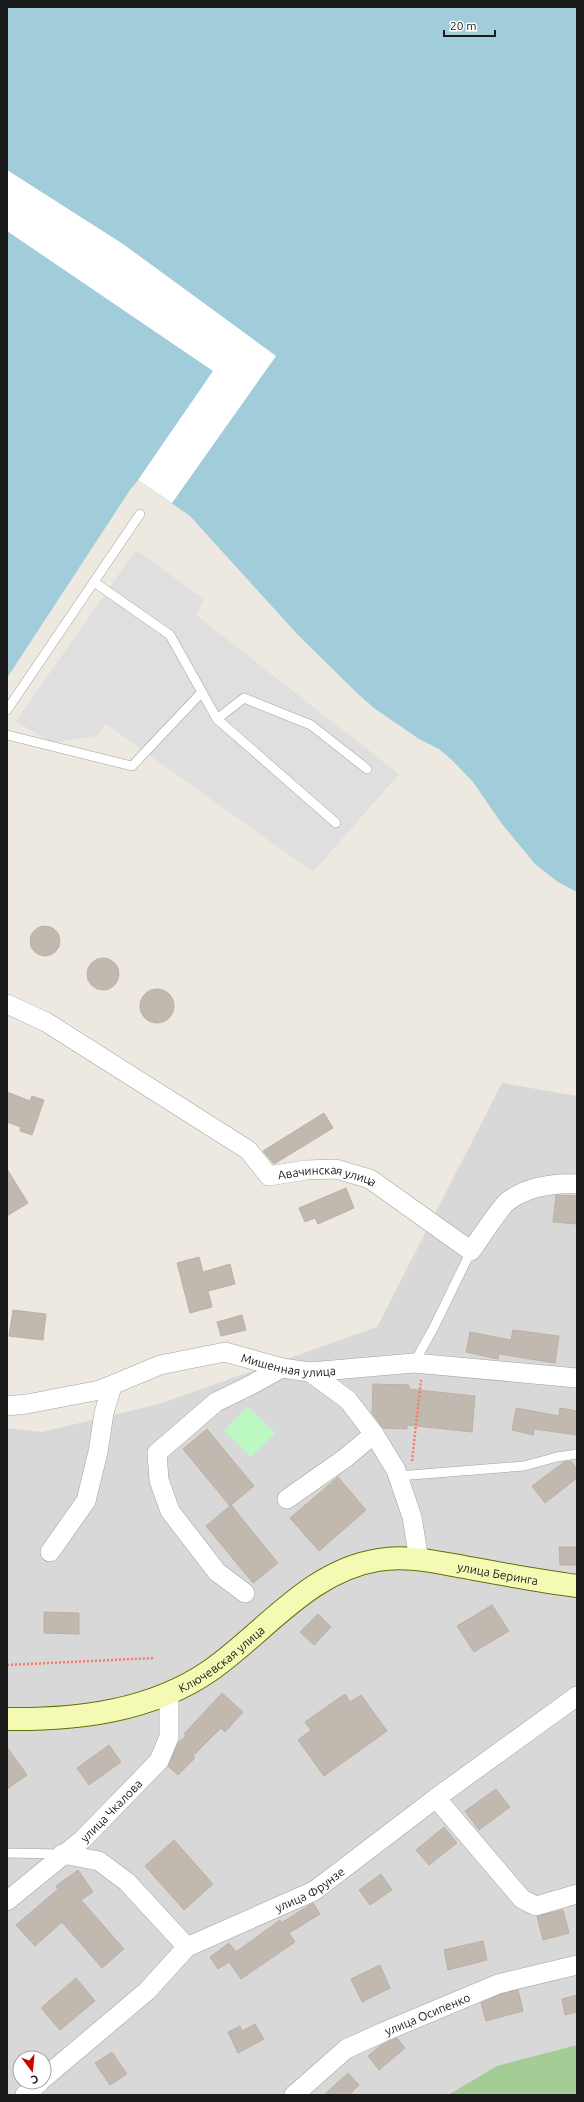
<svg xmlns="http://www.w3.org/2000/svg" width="584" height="2102" font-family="Ubuntu,sans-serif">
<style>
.residential{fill:#d9d8d8;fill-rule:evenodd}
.forest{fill:#a4cc95}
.park{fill:#bcf9c2}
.parking{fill:#dfdfdf}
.water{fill:#a1cddb}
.pier{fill:#fff}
.building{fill:#c1b8b0;stroke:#beb0a3}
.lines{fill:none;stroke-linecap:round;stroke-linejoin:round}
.lane-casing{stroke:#a2a2a2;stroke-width:10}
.street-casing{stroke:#a2a2a2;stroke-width:20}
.secondary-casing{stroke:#627005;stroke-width:24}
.path{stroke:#f97866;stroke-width:2.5;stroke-dasharray:2 2;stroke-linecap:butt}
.lane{stroke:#fff;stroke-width:9}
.street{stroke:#fff;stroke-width:19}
.secondary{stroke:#f4f9b3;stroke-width:22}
.labels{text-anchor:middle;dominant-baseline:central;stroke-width:3.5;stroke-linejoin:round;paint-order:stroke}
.street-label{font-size:12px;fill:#1b1b1b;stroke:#fff}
</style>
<rect width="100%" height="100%" fill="#ede9e1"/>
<path class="residential" d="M 502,1083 L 577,1096 L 577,2045 L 455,2095 L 7,2095 L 7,1428 L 42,1432 L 159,1404 L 377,1327 ZM 20,2058 L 44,2058 L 44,2082 L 20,2082 Z"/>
<polygon class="forest" points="577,2045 577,2095 448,2095 497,2066"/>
<polygon class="park" points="248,1407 275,1433 251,1457 224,1431"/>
<polygon class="parking" points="136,550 204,599 196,615 399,774 313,872 106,724 96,736 52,743 16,721"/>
<polygon class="water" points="7,7 577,7 577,892 558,882 535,864 502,824 473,782 453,761 439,749 419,739 374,708 358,694 298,635 190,516 138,480 130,490 7,678"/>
<polygon class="pier" points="7,170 123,244 276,356 172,503 138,480 213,371 7,231"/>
<g class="building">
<circle cx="45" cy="941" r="15"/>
<circle cx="103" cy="974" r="16"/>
<circle cx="157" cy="1006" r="17"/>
<polygon points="7,1092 30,1101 32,1096 44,1100 32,1135 20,1131 21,1127 7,1122"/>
<polygon points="324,1113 333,1128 274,1164 263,1151"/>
<polygon points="7,1169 28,1203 7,1216"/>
<polygon points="346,1188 354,1208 318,1224 315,1218 305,1222 299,1208"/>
<polygon points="556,1195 577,1196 577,1224 553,1222"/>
<polygon points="199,1257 203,1272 230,1264 235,1284 208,1291 212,1307 190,1313 177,1263"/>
<polygon points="13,1310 46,1314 43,1340 9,1336"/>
<polygon points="242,1315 246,1330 221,1336 217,1322"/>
<polygon points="513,1330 559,1336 555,1363 499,1354 498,1359 466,1352 470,1332 511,1340"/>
<polygon points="373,1384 409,1385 409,1389 475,1396 472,1432 407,1425 407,1429 383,1428 372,1413"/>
<polygon points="516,1408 559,1416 560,1408 577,1411 577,1435 534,1429 533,1435 512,1430"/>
<polygon points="207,1429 254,1486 230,1506 183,1449"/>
<polygon points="571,1461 577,1469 577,1478 545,1503 532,1486 564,1462"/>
<polygon points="338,1477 366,1510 319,1551 290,1518"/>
<polygon points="231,1505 278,1563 253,1583 206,1526"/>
<polygon points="559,1547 577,1547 577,1565 560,1565"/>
<polygon points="492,1605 509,1631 474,1652 457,1626"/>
<polygon points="44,1612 79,1613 79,1634 44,1633"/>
<polygon points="318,1614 331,1627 314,1645 300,1632"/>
<polygon points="222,1693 243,1712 225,1732 221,1728 193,1756 195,1758 178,1775 168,1766 178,1743 186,1736 184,1734"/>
<polygon points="345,1694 350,1702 361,1695 387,1731 324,1776 298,1740 311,1730 305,1722"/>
<polygon points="109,1745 121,1762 89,1785 77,1768"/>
<polygon points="7,1747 27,1775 7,1789"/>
<polygon points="496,1789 510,1807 479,1830 465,1811"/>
<polygon points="444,1827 457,1843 429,1865 416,1850"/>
<polygon points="174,1840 213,1884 184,1910 145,1866"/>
<polygon points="78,1870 93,1892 81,1900 124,1949 102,1968 62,1922 35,1946 16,1925 58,1889 56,1886"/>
<polygon points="381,1874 392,1890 370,1905 359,1890"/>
<polygon points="313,1903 320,1914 289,1933 295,1942 241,1979 229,1962 218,1969 210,1957 229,1943 236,1952 280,1920 281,1923"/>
<polygon points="563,1910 569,1933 543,1940 537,1916"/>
<polygon points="483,1941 487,1960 448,1970 444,1950"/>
<polygon points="380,1965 390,1988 362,2002 351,1979"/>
<polygon points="76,1978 95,2001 60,2030 41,2008"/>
<polygon points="518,1990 523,2011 486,2021 481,2003 501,1994"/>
<polygon points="577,1995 577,2012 565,2015 562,1999"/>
<polygon points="255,2024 264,2039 238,2053 228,2032 240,2026 242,2031"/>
<polygon points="397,2038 405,2048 379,2070 368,2056 381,2045"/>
<polygon points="112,2052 127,2074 110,2085 95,2063"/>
<polygon points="348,2073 359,2085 349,2095 324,2095"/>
</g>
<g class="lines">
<defs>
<g id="lane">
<polyline points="94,582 170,635 217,719 336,823"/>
<polyline points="7,710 140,514"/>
<polyline points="217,719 244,698 311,725 367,769"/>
<polyline points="7,735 132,766 202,692"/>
<polyline points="414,1363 434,1327 471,1251"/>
<polyline points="398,1476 524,1466 557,1457 577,1454"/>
<polyline points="7,1853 61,1854"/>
</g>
<g id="street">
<path id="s1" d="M 7,1004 L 46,1022 L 248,1150 L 269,1176 L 306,1170 L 336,1169 L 370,1179 L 471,1251 C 479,1240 500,1207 508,1201 C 529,1186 553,1183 577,1184"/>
<polyline points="310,1372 348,1400 374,1434 396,1470 412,1517 419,1560"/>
<path id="s2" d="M 7,1406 L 27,1404 L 100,1390 L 160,1365 L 225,1352 L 282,1368 L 310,1372 L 414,1363 L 577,1378"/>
<polyline points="287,1499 344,1459 374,1434"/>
<polyline points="50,1552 86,1501 98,1452 104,1413 112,1386"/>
<polyline points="245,1593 217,1572 170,1511 159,1480 157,1453 216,1402 249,1386 282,1368"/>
<polyline points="436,1798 522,1899 536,1906 577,1894"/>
<polyline points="62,1854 99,1861 127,1882 187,1947"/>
<path id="s3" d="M 7,1901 L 83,1839 L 159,1761 L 169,1737 L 169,1694"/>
<path id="s4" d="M 44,2078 L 147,1991 L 187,1947 L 314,1891 L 436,1798 L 577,1696"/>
<polyline points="25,2095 40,2082"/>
<path id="s5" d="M 294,2095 L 346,2049 L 381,2033 L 498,1984 L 577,1965"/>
</g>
<g id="secondary">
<path id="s6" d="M 7,1719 C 78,1720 152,1711 211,1670 C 265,1632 309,1571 378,1560 C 406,1555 436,1562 464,1567 C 502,1574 539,1581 577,1586"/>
</g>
</defs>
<use href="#lane" class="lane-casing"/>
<use href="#street" class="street-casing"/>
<use href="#secondary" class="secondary-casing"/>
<g class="path">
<polyline points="412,1461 421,1380"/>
<polyline points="7,1665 155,1658"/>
</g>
<use href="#lane" class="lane"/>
<use href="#street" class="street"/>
<use href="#secondary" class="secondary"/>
</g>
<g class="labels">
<g class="street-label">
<text stroke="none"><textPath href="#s1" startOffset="375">Авачинская улица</textPath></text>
<text stroke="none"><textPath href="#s2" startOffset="291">Мишенная улица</textPath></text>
<text stroke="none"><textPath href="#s6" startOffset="537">улица Беринга</textPath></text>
<text stroke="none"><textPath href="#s6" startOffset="228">Ключевская улица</textPath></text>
<text stroke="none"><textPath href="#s3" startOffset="138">улица Чкалова</textPath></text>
<text stroke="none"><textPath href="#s4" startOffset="330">улица Фрунзе</textPath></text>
<text stroke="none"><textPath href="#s5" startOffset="158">улица Осипенко</textPath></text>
</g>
</g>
<rect width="584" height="2102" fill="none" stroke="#1b1b1b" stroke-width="16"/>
<g transform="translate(32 2070) rotate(164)"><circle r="19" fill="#ffffff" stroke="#a4a4a4"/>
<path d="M0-3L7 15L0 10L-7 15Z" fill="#c60401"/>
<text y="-6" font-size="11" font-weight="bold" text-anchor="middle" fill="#1b1b1b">С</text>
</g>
<path d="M444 30v6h51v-6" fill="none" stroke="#1b1b1b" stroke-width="2"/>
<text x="450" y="30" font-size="12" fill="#1b1b1b" stroke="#ffffff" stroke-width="3" paint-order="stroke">20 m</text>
</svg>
